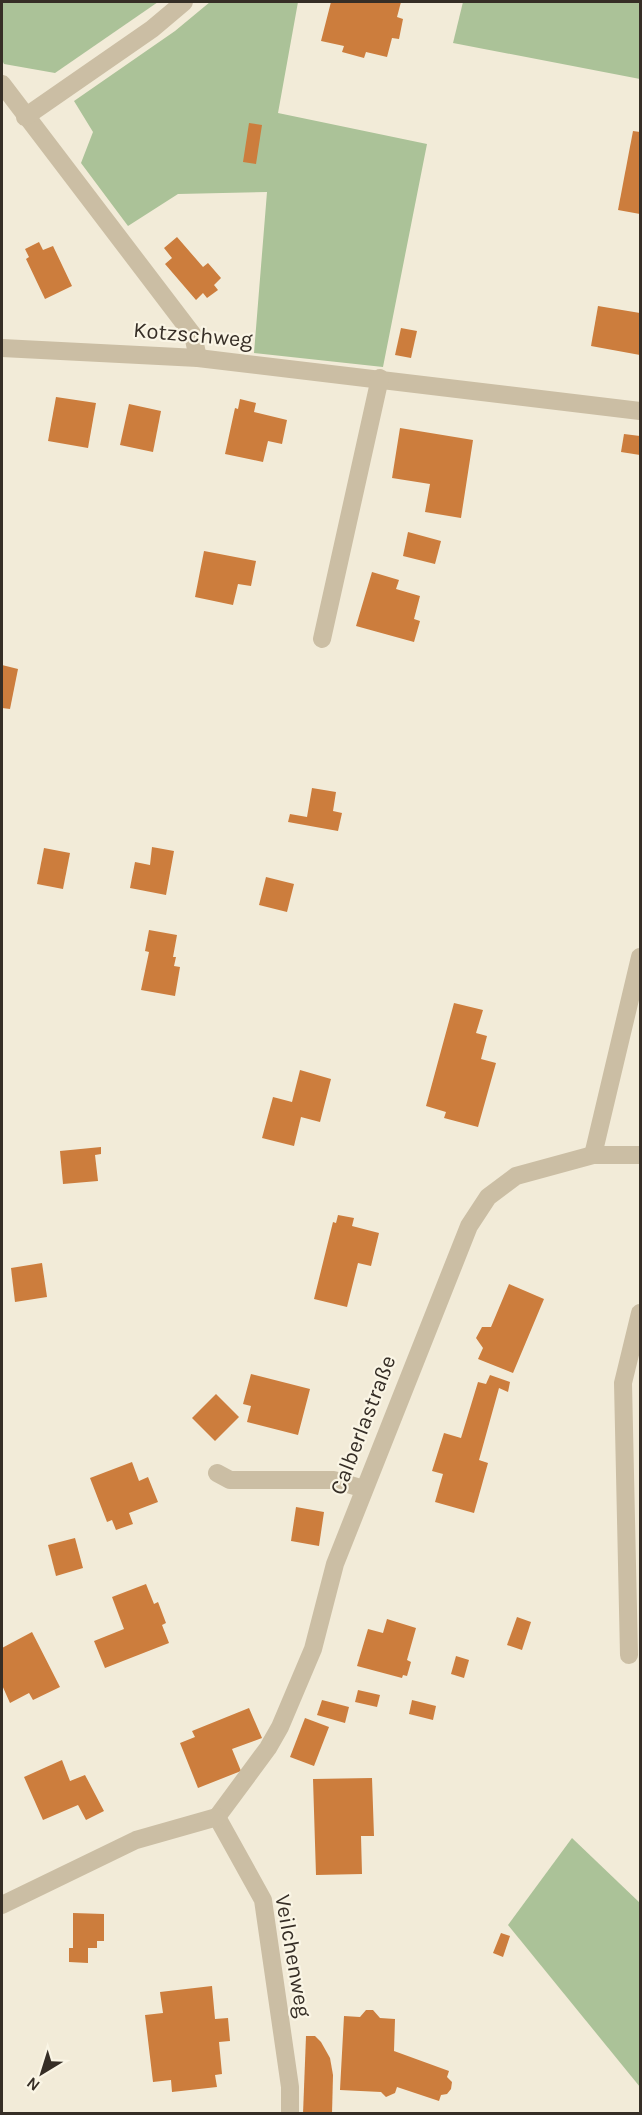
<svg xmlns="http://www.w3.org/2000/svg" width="642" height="2115" font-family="Karla,sans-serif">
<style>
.green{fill:#abc298}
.building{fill:#cc7d3d}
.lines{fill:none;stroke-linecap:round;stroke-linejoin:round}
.minor{stroke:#cbbea4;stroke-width:18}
.labels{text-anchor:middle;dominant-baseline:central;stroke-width:4.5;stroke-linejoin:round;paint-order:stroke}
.street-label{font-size:22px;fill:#362e26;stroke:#faf5e5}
</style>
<rect width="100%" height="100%" fill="#f2ebd8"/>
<g class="green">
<polygon points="2,2 158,2 55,73 4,64 2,60"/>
<polygon points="210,2 298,2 278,113 427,144 383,367 254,353 267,192 178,194 128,226 81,163 93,132 74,101 175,31"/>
<polygon points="463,2 640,2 640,79 453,43"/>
<polygon points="572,1838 640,1903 640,2087 508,1925"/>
</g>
<g class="building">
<polygon points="331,2 401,2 397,17 403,19 399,39 392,38 387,57 366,52 364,58 342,52 344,46 321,41"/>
<polygon points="249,123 262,125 256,164 243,162"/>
<polygon points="633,131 640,132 640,214 618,210"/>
<polygon points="177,237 203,267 208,263 221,278 214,285 218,290 207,298 203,293 196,300 165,264 172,258 164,248"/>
<polygon points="39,242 43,250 53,246 72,286 45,299 26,259 29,257 25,249"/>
<polygon points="598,306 640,313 640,355 591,346"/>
<polygon points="401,328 417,331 411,358 395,355"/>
<polygon points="56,397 96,403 88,448 48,441"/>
<polygon points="240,399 256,403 254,412 287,420 282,444 268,441 263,462 225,454 235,408 238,409"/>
<polygon points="129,404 161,411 153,452 120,445"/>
<polygon points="400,428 473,440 461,518 425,512 430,484 392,478"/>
<polygon points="624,434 640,436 640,455 621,452"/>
<polygon points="408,532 441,541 435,564 403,556"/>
<polygon points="204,551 256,561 251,586 238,584 233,605 195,597"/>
<polygon points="372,572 399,580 396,589 420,596 414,619 420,621 414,642 356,626"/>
<polygon points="2,665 18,669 10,709 2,708"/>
<polygon points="312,788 336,792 333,811 342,813 338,831 288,822 290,814 307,817"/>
<polygon points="152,847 174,851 166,895 130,888 135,862 150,865"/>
<polygon points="44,848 70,853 63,889 37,884"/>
<polygon points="266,877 294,884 287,912 259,905"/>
<polygon points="149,930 177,935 173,957 176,957 174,966 180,967 175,996 141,990 149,952 145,951"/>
<polygon points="454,1003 483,1010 476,1033 487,1036 481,1059 496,1063 478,1127 444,1118 446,1112 426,1106"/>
<polygon points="300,1070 331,1079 320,1122 301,1117 294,1146 262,1138 273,1097 292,1102"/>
<polygon points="101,1147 101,1154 95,1155 98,1181 63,1184 60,1151"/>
<polygon points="338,1215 354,1218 352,1226 379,1233 371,1266 358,1263 347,1307 314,1299 333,1222 336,1223"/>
<polygon points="42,1263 47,1297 15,1302 11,1268"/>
<polygon points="509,1284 544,1299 513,1373 478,1359 483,1348 476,1338 482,1327 491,1327"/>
<polygon points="251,1374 310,1389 298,1435 247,1422 251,1406 243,1404"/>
<polygon points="490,1375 510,1382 508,1392 499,1388 479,1460 488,1463 474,1513 435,1502 443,1474 432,1471 444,1433 461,1438 478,1382 486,1384"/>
<polygon points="216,1394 239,1417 215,1441 192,1418"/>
<polygon points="132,1462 139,1481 148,1477 158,1502 129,1513 133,1524 116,1530 112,1520 107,1522 90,1478"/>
<polygon points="296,1507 324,1512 319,1546 291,1541"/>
<polygon points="75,1538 83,1568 56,1576 48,1545"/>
<polygon points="146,1584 154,1604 158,1602 166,1623 162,1625 169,1643 105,1668 94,1641 124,1629 112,1597"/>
<polygon points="517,1617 531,1622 522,1650 507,1645"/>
<polygon points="387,1619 416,1628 407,1660 411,1662 407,1676 403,1675 402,1678 357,1666 368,1629 383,1633"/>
<polygon points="32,1632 60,1687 33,1700 29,1693 10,1703 2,1685 2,1648"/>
<polygon points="456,1656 469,1660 464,1678 451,1674"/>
<polygon points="358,1690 380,1695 377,1707 355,1702"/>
<polygon points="322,1700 349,1707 345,1723 317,1715"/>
<polygon points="412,1700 436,1706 433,1720 409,1714"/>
<polygon points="249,1708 262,1738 232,1749 241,1771 198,1788 180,1743 195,1737 192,1731"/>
<polygon points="305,1718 329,1727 314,1766 290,1757"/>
<polygon points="62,1760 70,1781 85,1775 104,1811 86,1820 78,1805 43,1820 24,1777"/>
<polygon points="372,1778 374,1836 361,1836 362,1874 316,1875 313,1779"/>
<polygon points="73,1913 104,1914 104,1941 97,1941 97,1948 88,1948 88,1963 69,1962 69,1948 73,1948"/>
<polygon points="501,1933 510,1936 503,1957 493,1953"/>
<polygon points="212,1986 215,2019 228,2018 230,2041 219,2042 222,2074 215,2075 217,2087 172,2092 171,2080 153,2082 145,2015 163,2013 160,1992"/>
<polygon points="366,2010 373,2010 380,2018 395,2019 394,2051 449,2071 447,2077 452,2082 451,2089 447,2094 441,2095 439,2101 397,2087 395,2093 386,2097 381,2092 340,2090 344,2016 360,2017"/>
<polygon points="306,2036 315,2036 321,2042 330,2058 333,2075 332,2114 303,2114"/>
</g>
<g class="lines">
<g class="minor">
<polyline points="2,84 193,335 198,358"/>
<polyline points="25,117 152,29 184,2"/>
<polyline points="2,348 198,358 640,411"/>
<polyline points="322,639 380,378"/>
<polyline points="593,1155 640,957"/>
<polyline points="217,1473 230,1480 334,1480 364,1489"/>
<polyline points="629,1655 623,1383 640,1313"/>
<polyline points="217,1817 268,1748 280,1727 313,1649 335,1564 469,1226 488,1197 516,1176 593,1155 640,1155"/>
<polyline points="217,1817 263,1900 290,2087 290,2114"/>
<polyline points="2,1905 136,1840 217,1817"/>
</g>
</g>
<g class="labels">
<g class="street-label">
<text transform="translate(193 335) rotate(5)">Kotzschweg</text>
<text transform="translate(363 1425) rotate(-69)">Calberlastraße</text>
<text transform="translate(293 1956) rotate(80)">Veilchenweg</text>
</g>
</g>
<rect width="642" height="2115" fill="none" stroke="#362e26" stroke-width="6"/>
<g transform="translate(42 2073) rotate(218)" stroke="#faf5e5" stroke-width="4.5" paint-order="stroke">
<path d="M0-4.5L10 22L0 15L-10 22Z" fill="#362e26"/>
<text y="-9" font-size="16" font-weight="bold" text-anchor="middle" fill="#362e26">N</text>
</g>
</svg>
